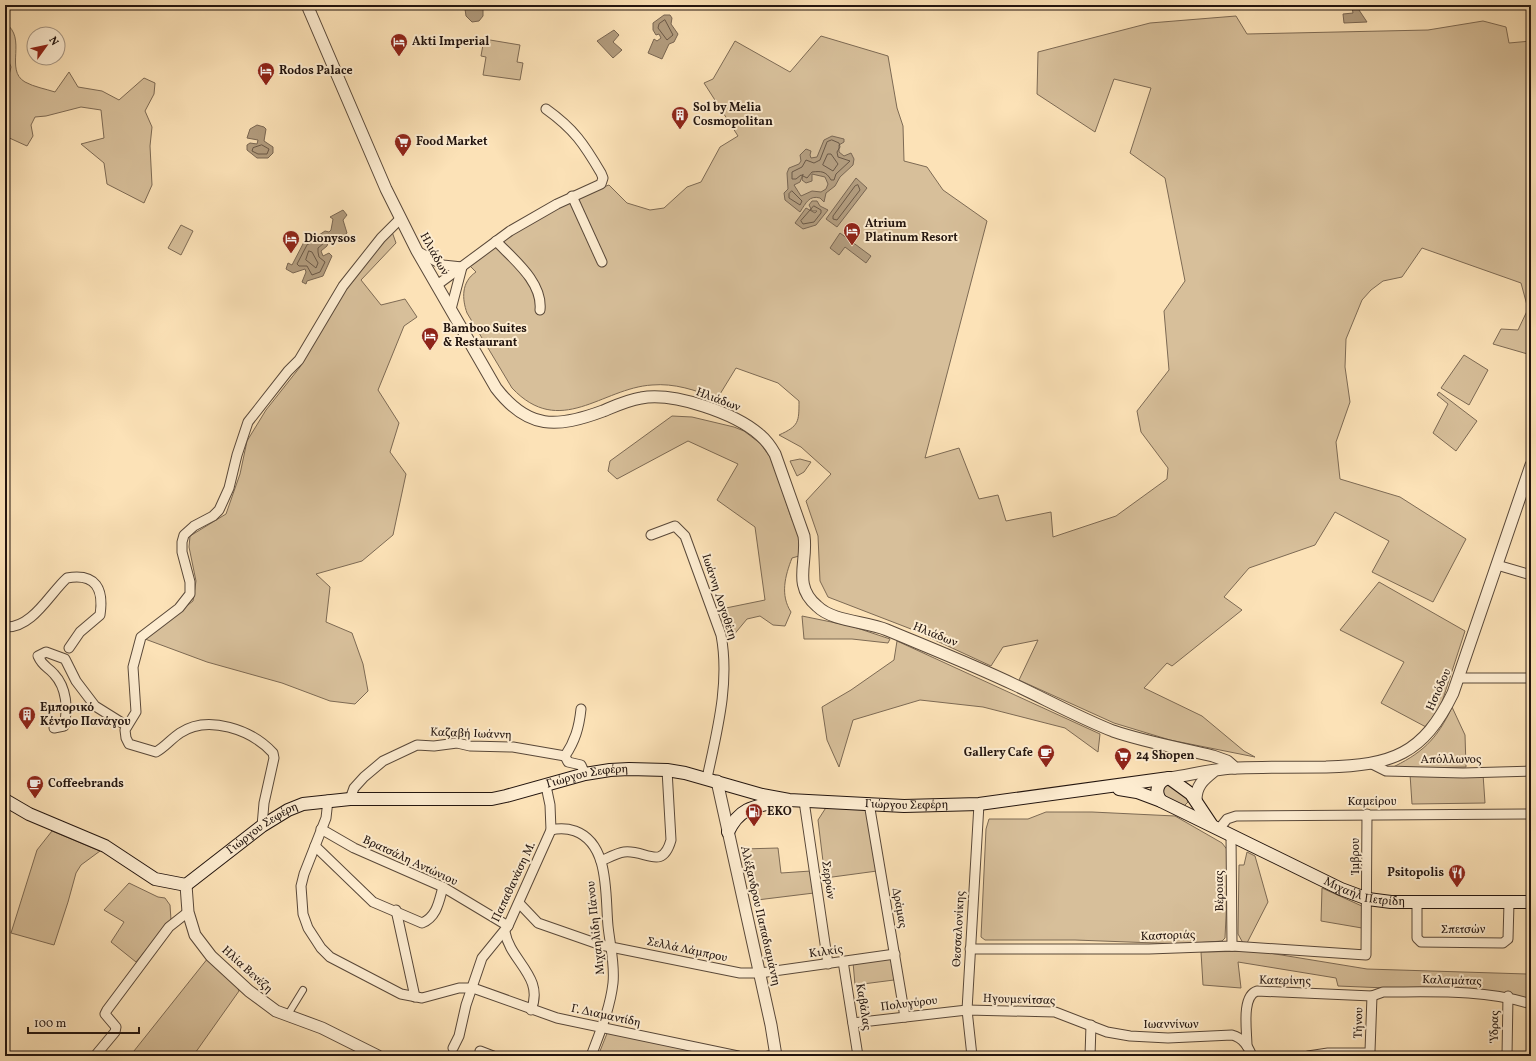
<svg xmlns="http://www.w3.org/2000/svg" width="1536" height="1061" font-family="Vollkorn,serif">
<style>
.green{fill:#d7bf9a;stroke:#7d6a54}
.water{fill:#b29c7e;stroke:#796652;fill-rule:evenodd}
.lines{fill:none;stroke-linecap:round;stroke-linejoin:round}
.shore{stroke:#6a5846;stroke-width:1}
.pedestrian-casing{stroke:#594839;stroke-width:8}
.minor-casing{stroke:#594839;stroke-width:11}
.tertiary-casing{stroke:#594839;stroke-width:13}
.secondary-casing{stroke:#23150f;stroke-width:14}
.pedestrian{stroke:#fdecd0;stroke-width:6}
.minor{stroke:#fdecd0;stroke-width:9}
.tertiary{stroke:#fdecd0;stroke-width:11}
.secondary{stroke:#fdecd0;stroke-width:12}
.labels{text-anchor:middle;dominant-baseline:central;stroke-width:4;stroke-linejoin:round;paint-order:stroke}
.poi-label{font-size:12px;font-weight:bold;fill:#23150f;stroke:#fdecd0;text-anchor:start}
.street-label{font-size:12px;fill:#23150f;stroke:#fdecd0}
</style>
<rect width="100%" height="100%" fill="#fce2b7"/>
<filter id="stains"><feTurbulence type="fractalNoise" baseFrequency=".005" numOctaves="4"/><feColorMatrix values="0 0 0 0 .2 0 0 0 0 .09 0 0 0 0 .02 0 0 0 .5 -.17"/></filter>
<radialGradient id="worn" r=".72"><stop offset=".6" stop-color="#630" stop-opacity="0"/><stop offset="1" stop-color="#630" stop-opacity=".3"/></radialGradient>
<g class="green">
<path d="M 1236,16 L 1247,34 L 1428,30 L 1483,21 L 1506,27 L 1509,43 L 1531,41 L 1531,355 L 1493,344 L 1501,329 L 1518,330 L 1528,309 L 1521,283 L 1422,248 L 1402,277 L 1383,281 L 1371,290 L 1362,300 L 1346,339 L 1345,367 L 1350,402 L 1336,442 L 1340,479 L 1400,497 L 1466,539 L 1433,602 L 1372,572 L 1389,541 L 1335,512 L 1315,545 L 1249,568 L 1224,597 L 1242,610 L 1172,666 L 1167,663 L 1144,688 L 1202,716 L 1244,751 L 1255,757 L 1170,740 L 1114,723 L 1019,680 L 1038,640 L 1003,647 L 991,666 L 911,629 L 828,597 L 820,581 L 818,536 L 806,501 L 831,474 L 801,447 L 779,435 C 799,426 799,422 799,401 L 778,383 L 736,368 L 717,399 C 696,390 674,383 652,385 C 602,388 560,439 512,388 L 467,313 C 462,299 461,282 476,272 L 470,266 L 504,239 L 568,200 L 609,185 L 627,203 L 650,210 L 664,208 L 687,187 L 701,182 L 720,147 L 738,136 L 704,83 L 713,79 L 735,41 L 790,72 L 821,36 L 888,56 L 897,108 L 903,126 L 904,161 L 927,167 L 943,190 L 987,221 L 925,458 L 959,448 L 979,499 L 998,495 L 1006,521 L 1051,512 L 1053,537 L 1116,516 L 1167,479 L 1168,468 L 1141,432 L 1137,411 L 1169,370 L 1164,311 L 1185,281 L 1165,178 L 1130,153 L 1151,88 L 1114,79 L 1095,132 L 1037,94 L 1038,52 L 1150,23 Z"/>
<path d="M 5,23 C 28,38 4,70 25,82 C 34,87 46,89 55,92 L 69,72 L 78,87 L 102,91 L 119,100 L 144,78 L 155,83 L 154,94 L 145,111 L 152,127 L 150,146 L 152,185 L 144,203 L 107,184 L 104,163 L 81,144 L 104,138 L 101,110 L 81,107 L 46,116 L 35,117 L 31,125 L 33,136 L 27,146 L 5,136 L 5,80 L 8,79 L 11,67 L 5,52 Z"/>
<polygon points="484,39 520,45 517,62 523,63 520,80 483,75 486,57 481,56"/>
<polygon points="181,225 193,231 181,255 168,248"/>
<polygon points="390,226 396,243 361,280 381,305 405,299 417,317 404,326 378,390 399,423 390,452 406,474 393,535 362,561 316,574 330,587 326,622 352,633 363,664 368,691 355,704 330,701 282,683 207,662 145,639 193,601 196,581 189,547 190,536 226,514 240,474 247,441 266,410 300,367 342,289"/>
<polygon points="1464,355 1488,370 1469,405 1441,388"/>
<polygon points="1439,392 1477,421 1456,451 1433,433 1448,404 1437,395"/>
<path d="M 672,416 L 692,417 L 734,427 L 744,431 L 761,444 L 772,460 L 792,520 L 801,534 L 799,556 L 792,558 C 785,576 780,595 791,612 L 785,626 L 773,625 L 760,616 L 747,619 L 732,637 L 721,609 L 765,600 L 755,527 L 717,500 L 738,464 L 688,441 L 617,479 L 608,471 L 610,461 Z"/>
<polygon points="800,459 811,462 804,472 797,476 790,461"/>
<polygon points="1379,582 1465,631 1441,705 1426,727 1381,703 1404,662 1340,630"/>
<polygon points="802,616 851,626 890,639 888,643 852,639 804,639"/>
<polygon points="897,641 1100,734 1098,752 1065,728 983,707 920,700 853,720 839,767 827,740 822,707 851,690 894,660"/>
<path d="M 1452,707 L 1465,735 L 1466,767 L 1389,769 C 1421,754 1437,740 1452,707 Z"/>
<polygon points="1410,774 1483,774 1485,803 1412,804"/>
<polygon points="1168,783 1186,796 1188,802 1184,806 1164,798 1160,789"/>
<polygon points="827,806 867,807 877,871 825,878 818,820"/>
<polygon points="1046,812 1092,812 1175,816 1222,843 1229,852 1225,938 1222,941 1182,944 1075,940 985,940 981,937 986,829 989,819 1028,819"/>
<polygon points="52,831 100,851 81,865 76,873 68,902 54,945 11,933 37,850"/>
<polygon points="778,848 781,873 811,871 814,893 757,900 743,849"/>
<polygon points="1247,852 1255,856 1268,902 1247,943 1243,943 1238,934 1239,865 1244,865"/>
<polygon points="129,883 158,897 165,898 170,905 171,920 136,962 111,942 124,922 104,910"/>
<polygon points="1322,888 1364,907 1362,928 1321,921"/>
<polygon points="1257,951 1367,969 1527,974 1531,976 1531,1001 1508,993 1338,986 1336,978 1238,962 1241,988 1203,985 1201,952"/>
<polygon points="891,957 894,980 855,985 853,962"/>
<polygon points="208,958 236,984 239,991 193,1056 130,1056"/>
<polygon points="608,1031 731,1056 598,1056"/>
</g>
<g class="water">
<polygon points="468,5 487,5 483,9 483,16 479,21 472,22 466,16 465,9"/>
<polygon points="1352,7 1357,7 1367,22 1344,23 1343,14 1353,13"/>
<polygon points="664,15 670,15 672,18 671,24 678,34 674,42 669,44 662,59 648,53 654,39 657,41 661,38 659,34 656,35 653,30 653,23"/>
<polygon points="614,30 619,35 613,42 622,50 613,58 597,41"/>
<polygon points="257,125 264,127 266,129 264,141 273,147 273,153 268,158 257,158 247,150 247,145 250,143 257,144 258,140 247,138 250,129"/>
<path d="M 832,136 L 844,139 L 844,142 L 839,145 L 839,152 L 844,156 L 851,153 L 854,159 L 853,165 L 840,177 L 835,186 L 826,193 L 824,202 L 820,198 C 809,195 806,203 800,212 L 785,200 L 784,193 L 788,189 L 787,173 L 789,168 L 799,164 L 801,161 L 800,155 L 806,149 L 811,151 L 810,155 L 811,158 L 817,157 L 824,140 ZM 803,174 L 802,180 L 806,183 L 812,181 L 812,174 L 825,177 L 828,184 L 826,189 L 821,192 L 812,191 L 801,196 L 794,185 L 800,182 Z"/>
<polygon points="856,178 867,188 837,227 826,219"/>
<polygon points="812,201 817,201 820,206 828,210 816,225 803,229 795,223 806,208 815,213 817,211 812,211 809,205"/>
<polygon points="343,210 347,215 343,220 347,233 337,241 332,238 329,239 327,246 321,251 323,256 329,253 332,256 323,276 307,281 306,284 302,282 306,272 305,269 293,273 286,269 288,263 292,265 304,242 309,238 313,239 325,231 329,232 331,230 333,219 330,217"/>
<polygon points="840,233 871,256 866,263 845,247 839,255 830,248"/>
</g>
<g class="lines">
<g class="shore">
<polygon points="665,20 673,35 667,40 658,28 659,24"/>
<path d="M 832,140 L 839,143 L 840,147 L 837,152 L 838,157 L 850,161 L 836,174 L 834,180 L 831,180 C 826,171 821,171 812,172 L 807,178 L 801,175 L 796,179 L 792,179 L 792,172 L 802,167 L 806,160 L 814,163 L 820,160 L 827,142 Z"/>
<polygon points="262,145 269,149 267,154 258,154 252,151 253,148"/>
<polygon points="828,154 831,154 838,164 833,171 823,165"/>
<polygon points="858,185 860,190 837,220 833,219 833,216 855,186"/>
<polygon points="792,191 802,201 800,205 789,198 789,194"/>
<polygon points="814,206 821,210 821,213 814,222 803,224 801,221"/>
<polygon points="322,238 324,239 324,243 318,248 318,252 319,257 325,262 320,272 312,275 307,266 299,266 297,264 307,245"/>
<polygon points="309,251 312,252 318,263 316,268 306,260"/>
</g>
<defs>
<polyline id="pedestrian" points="287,1016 303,990"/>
<g id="minor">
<polyline points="572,196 602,262"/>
<path d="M 496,241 C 513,259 543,282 540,310"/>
<polyline points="417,251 443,265 462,267"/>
<path d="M 437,285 L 510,231 L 557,204 L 601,184 L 603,178 L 601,173 C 584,144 574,129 546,109"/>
<polyline points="451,309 462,267"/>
<path d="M 651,535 L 675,526 L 685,536 L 721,635 C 730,683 717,731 707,778"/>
<polyline points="1497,565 1531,575"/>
<path d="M 5,627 C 32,629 50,593 67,578 C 96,573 104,589 100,615 L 80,632 L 69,648"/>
<polyline points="1459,678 1531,678"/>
<path d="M 581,709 C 579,728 575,741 565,756 L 568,762 L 581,765 L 585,774"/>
<path d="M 54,728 L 64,726 C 68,709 67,688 54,674 C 47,666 43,667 38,656 L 46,652 L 65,659 L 76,681 L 95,706 L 127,726"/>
<polyline points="1372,764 1386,771 1463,773 1531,771"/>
<polyline points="350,799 354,788 364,777 383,761 417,745 434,746 457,743 470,746 513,747 565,756"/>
<polyline points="328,800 326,818 304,874 301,886 303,914 308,928 321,948 330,957 401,994 422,998 459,988 473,988 557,1018 738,1056"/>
<polyline points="804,801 828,964"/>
<polyline points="869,803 905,1017"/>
<path d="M 262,826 L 264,803 L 274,758 L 273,753 C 252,730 208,714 180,733 C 171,739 165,747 156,752 L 129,744 L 126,738 L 125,730 L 136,712 L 133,667 L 141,637 L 179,608 L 190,594 L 190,582 L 182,552 L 182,542 L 184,535 L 194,526 L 213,516 L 219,510 L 229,488 L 237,455 L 248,422 L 288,371 L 299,360 L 343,286 L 381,238 L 401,218"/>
<polyline points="321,829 354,848 443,887 508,926"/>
<polyline points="1219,829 1227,819 1236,816 1531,814"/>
<path d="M 551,830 C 560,828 566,828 575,831 C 610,844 605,895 608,926 C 610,945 615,964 613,983 C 610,1009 600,1032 591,1056"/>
<polyline points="1231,835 1232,946"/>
<path d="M 315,846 L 373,902 L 422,923 C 437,917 439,901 443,887"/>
<path d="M 601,861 C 608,858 617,853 624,852 C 645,849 662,872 671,840 L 667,770"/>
<polyline points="519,903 538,923 601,945 740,973 760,973 895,954"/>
<polyline points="1417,903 1417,938 1421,942 1503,943 1508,939 1509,903"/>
<polyline points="396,910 415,997"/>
<path d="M 505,932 C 510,961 545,977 531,1010"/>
<polyline points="970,949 1149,949 1232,946 1366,955 1367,814"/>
<polyline points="843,961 858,1056"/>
<path d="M 853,1023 L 967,1010 L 1055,1012 L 1107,1032 L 1130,1036 L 1168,1038 L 1232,1035 C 1243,1038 1248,1046 1252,1056"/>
<path d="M 1247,1046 C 1247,1032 1241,996 1257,991 L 1372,996 L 1383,992 C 1432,992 1484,989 1531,1004"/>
<polyline points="453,1048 459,1036 466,1005 482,958 508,926 551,830 550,805 546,786"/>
<polyline points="480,1051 493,1056"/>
<polyline points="95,1056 115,1032 116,1027 105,1014 107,1010 169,927 188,912"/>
<polyline points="768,1056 776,1055"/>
<polyline points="972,1056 967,1010 979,804"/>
<polyline points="1090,1056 1091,1025"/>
<polyline points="1308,1056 1328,1053 1367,1053 1370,1051 1372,996"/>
<polyline points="1507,1056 1508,996"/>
</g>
<g id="tertiary">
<path d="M 307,5 L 386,189 L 417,251 L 496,388 C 528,430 557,428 603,411 C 615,406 628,400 641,398 C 674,392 735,413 760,435 C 767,441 771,447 775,454 L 804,536 C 808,562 792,585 817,606 C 833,622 866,621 887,630 C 930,648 973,665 1015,685 C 1047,700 1080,718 1113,731 C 1145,742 1180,748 1213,756 L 1227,761 L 1235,768"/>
<path d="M 1169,778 C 1191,775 1216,768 1238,768 C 1267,767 1297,767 1326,767 C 1392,765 1423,755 1453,693 L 1531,465"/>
<polyline points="717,781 771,1025 776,1056"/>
<path d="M 1196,800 C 1196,786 1203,780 1213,772"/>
<polyline points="186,885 188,912 195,935 211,956 249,991 276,1011 322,1028 378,1056"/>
</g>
<g id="secondary">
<path id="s1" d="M 1119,789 L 1137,792 L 1161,801 L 1341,889 L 1368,899 L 1391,902 L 1531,902"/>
<path id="s2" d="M 5,800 L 29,814 L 105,846 L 155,879 L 186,885 L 262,826 L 288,810 L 303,804 L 350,799 L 492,799 L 506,796 L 585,774 L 610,770 L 629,769 L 667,770 L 685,773 L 762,795 L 789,800 L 904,806 L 979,804 L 1169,778"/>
<path d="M 1161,801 C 1154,792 1157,781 1169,778 L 1191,794 L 1211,824"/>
<path d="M 728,832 C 740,806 757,806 782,801"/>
</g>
</defs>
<use href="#pedestrian" class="pedestrian-casing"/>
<use href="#minor" class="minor-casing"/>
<use href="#tertiary" class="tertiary-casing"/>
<use href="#secondary" class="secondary-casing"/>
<use href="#pedestrian" class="pedestrian"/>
<use href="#minor" class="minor"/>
<use href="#tertiary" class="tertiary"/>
<use href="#secondary" class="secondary"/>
</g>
<defs>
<symbol id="hotel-pin" viewBox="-11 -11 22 30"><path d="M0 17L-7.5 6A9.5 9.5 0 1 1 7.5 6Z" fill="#8f2418" stroke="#fdecd0"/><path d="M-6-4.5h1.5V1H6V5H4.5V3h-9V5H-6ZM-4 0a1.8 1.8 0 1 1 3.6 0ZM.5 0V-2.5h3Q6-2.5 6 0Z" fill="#fff"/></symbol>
<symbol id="building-pin" viewBox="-11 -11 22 30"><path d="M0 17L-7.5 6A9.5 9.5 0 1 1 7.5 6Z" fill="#8f2418" stroke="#fdecd0"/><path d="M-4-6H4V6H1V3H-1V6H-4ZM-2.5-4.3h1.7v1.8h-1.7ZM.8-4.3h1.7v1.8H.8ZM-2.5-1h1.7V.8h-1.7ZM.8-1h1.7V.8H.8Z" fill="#fff"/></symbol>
<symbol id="supermarket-pin" viewBox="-11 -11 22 30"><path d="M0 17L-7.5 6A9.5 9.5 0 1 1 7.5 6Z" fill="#8f2418" stroke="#fdecd0"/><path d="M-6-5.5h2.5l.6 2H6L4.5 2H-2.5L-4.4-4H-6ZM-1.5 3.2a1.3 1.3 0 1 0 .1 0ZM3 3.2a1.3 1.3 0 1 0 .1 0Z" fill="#fff"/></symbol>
<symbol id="cafe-pin" viewBox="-11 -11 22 30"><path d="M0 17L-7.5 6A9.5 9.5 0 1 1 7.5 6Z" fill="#8f2418" stroke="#fdecd0"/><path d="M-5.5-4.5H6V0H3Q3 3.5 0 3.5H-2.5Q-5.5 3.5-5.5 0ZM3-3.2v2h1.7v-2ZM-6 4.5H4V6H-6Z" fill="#fff"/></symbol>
<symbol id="fuel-pin" viewBox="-11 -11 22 30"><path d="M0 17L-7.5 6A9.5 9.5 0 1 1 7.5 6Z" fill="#8f2418" stroke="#fdecd0"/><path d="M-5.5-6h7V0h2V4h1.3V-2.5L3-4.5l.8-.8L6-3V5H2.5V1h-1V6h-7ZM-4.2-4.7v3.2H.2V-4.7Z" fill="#fff"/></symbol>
<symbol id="restaurant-pin" viewBox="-11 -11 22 30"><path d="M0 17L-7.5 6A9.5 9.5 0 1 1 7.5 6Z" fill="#8f2418" stroke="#fdecd0"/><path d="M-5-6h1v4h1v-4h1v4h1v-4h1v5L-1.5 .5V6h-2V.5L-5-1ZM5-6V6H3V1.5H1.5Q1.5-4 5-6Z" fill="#fff"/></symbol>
</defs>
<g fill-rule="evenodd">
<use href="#hotel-pin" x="389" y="32" width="20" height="27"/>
<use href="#hotel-pin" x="256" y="61" width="20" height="27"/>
<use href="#building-pin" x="670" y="105" width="20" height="27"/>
<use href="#supermarket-pin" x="393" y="132" width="20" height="27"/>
<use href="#hotel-pin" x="842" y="221" width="20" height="27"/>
<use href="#hotel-pin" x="281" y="229" width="20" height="27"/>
<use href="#hotel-pin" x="420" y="326" width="20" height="27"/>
<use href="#building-pin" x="17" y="705" width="20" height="27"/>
<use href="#cafe-pin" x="1036" y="743" width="20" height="27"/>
<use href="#supermarket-pin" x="1113" y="746" width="20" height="27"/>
<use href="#cafe-pin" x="25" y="774" width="20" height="27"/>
<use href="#fuel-pin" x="744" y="802" width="20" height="27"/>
<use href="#restaurant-pin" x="1447" y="863" width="20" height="27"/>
</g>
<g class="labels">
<g class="poi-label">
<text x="412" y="42">Akti Imperial</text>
<text x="279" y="71">Rodos Palace</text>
<text x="693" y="108">Sol by Melia<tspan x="693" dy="14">Cosmopolitan</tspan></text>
<text x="416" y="142">Food Market</text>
<text x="865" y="224">Atrium<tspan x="865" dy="14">Platinum Resort</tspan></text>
<text x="304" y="239">Dionysos</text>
<text x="443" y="329">Bamboo Suites<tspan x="443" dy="14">&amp; Restaurant</tspan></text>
<text x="40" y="708">Εμπορικό<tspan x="40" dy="14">Κέντρο Πανάγου</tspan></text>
<text x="1033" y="753" text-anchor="end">Gallery Cafe</text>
<text x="1136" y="756">24 Shopen</text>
<text x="48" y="784">Coffeebrands</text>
<text x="767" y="812">EKO</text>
<text x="1444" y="873" text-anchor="end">Psitopolis</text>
</g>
<g class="street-label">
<text transform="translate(434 254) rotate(61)">Ηλιάδων</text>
<text transform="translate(718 400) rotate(21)">Ηλιάδων</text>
<text transform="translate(719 597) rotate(72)">Ιωάννη Λογοθέτη</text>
<text transform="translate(935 635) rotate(22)">Ηλιάδων</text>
<text transform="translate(1439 690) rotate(-66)">Ησιόδου</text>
<text transform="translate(471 734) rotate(2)">Καζαβή Ιωάννη</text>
<text x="1451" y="760">Απόλλωνος</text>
<text stroke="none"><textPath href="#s2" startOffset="632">Γιώργου Σεφέρη</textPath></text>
<text x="1372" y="802">Καμείρου</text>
<text stroke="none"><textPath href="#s2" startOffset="956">Γιώργου Σεφέρη</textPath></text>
<text stroke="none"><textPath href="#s2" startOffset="297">Γιώργου Σεφέρη</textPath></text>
<text transform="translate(1356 856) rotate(-90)">Ίμβρου</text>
<text transform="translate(410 861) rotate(25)">Βρατσάλη Αντώνιου</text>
<text transform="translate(828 880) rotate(82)">Σερρών</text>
<text transform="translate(514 882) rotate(-65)">Παπαθανάση Μ.</text>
<text transform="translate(1220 891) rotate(-91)">Βέροιας</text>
<text stroke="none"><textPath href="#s1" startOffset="268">Μιχαήλ Πετρίδη</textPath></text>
<text transform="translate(899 908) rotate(80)">Δράμας</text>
<text transform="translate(760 916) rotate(77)">Αλέξανδρου Παπαδιαμάντη</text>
<text transform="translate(596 928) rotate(-96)">Μιχαηλίδη Πάνου</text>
<text transform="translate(959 929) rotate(-87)">Θεσσαλονίκης</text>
<text x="1463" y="930">Σπετσών</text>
<text transform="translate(1168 936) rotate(-2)">Καστοριάς</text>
<text transform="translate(687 950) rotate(12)">Σελλά Λάμπρου</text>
<text transform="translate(826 952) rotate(-8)">Κιλκίς</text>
<text transform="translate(247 970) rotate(42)">Ηλία Βενέζη</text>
<text transform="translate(1285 981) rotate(1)">Κατερίνης</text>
<text transform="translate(1452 981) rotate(2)">Καλαμάτας</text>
<text transform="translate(1019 1000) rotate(2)">Ηγουμενίτσας</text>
<text transform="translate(909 1004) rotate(-7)">Πολυγύρου</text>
<text transform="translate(863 1007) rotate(81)">Καβάλας</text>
<text transform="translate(606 1016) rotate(12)">Γ. Διαμαντίδη</text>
<text transform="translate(1359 1023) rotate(-88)">Τήνου</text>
<text x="1171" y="1025">Ιωαννίνων</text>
<text transform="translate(1495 1026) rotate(-89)">Ύδρας</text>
</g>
</g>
<rect width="1536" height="1061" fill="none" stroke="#fce2b7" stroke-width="20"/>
<rect x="6" y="6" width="1524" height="1049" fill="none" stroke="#23150f" stroke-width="2"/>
<rect x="10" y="10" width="1516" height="1041" fill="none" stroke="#23150f"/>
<g transform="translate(46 46) rotate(57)"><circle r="19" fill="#fdecd0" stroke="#a69683"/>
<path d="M0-3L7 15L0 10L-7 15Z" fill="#8f2418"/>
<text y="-6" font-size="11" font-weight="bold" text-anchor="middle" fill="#23150f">N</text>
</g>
<path d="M28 1027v6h111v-6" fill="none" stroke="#23150f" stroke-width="2"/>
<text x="34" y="1027" font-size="12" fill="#23150f" stroke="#fdecd0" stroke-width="3" paint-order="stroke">100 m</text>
<rect width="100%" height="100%" filter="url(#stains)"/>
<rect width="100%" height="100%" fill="url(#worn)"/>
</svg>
